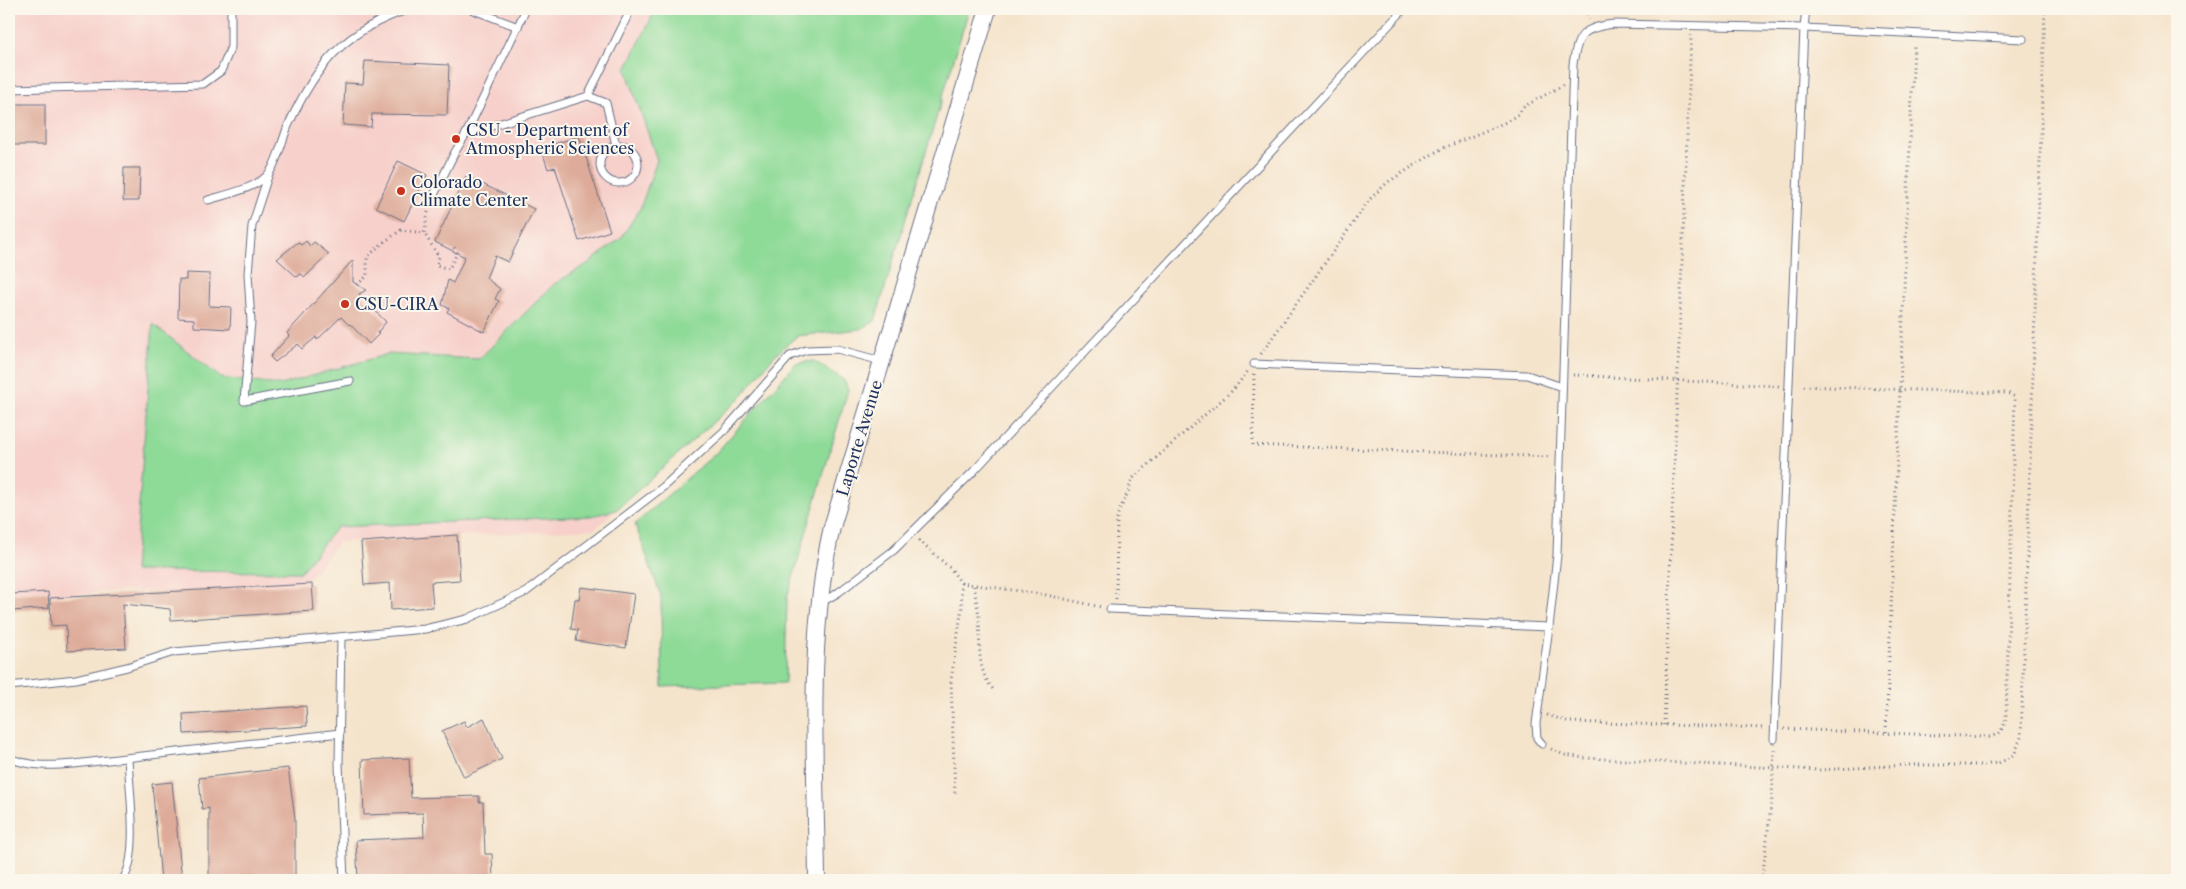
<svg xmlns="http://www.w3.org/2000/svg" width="2186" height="889" font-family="'Libre Caslon Text',serif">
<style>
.built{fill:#f7d0cb}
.green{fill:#8eda97;stroke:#54847a}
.building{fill:#deab9a}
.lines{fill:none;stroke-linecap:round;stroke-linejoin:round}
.service-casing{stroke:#676e84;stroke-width:9}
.tertiary-casing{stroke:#676e84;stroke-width:18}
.path{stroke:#676e84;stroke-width:3;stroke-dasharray:1 4;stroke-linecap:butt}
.service{stroke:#fff;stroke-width:7}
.tertiary{stroke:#fff;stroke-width:16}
.poi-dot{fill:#c8321e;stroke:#fbf7ec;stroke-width:2}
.labels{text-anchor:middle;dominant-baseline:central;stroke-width:4;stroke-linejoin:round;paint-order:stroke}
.poi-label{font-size:16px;fill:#1b2f5e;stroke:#fbf7ec;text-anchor:start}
.street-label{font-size:16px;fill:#1b2f5e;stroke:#fbf7ec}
</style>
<rect width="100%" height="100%" fill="#fbf7ec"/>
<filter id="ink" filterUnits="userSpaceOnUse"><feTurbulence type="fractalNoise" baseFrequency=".02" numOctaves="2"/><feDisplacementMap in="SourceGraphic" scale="10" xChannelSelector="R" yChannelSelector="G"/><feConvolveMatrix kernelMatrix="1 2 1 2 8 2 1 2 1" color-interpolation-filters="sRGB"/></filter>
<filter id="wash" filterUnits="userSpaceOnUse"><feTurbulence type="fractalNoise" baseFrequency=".0096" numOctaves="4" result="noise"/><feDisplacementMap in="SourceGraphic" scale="20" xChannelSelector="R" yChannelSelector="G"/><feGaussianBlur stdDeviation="1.12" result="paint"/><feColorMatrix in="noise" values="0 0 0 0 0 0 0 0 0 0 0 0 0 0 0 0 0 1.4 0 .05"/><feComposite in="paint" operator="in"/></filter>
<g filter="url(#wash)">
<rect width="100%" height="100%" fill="#f5e4cc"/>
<polygon class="built" points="9,9 969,9 875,321 861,329 797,336 774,356 739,399 595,529 339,542 305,583 168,593 121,591 47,597 46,590 9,594"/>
<g class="green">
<polygon points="656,9 969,9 875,321 861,329 797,336 774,356 739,399 616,510 592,516 337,527 300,572 134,571 153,324 221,378 280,385 388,354 479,359 554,284 589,263 621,238 640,209 657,160 626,69"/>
<polygon points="814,361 844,380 848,390 787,598 785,683 662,687 661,596 635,524 716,453 796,363"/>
</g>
<g id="blocks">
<g class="building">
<polygon points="365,61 449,65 447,115 372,114 371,127 343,125 345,83 363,84"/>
<rect x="9" y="104" width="36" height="41"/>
<polygon points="579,136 610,231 579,241 555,167 548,169 541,148"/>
<polygon points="398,161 427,175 404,221 376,207"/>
<polygon points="124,168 140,168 139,201 123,201"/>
<polygon points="466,176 534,209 508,262 495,256 486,278 500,289 495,299 499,301 484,332 447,312 449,308 442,305 448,280 453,283 465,257 435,242"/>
<polygon points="306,241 310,246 314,242 329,254 305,277 301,274 297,277 277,259 298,242 301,245"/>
<polygon points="353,260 353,282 366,290 359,294 386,322 377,333 379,334 369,344 350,324 349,325 341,317 317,340 316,337 302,349 298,344 275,362 270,357 289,336 287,333"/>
<polygon points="186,273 210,274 209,306 231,307 230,329 194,327 194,319 178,318 179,279 186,280"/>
<polygon points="457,535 460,580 431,582 433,607 391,610 390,583 364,585 361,542"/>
<polygon points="312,584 314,611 171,620 170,609 123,604 126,648 67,651 66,625 51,626 50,598"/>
<polygon points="581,587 634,594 626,648 576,641 578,630 571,629 575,599 579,599"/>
<polygon points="48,592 49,608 12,611 11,594"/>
<polygon points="306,706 307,726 184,734 183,714"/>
<polygon points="484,718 502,759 464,777 442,731 464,721 467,727"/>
<polygon points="409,758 411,798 479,796 479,802 483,802 485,854 492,854 493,880 358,880 356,840 424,837 423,813 364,815 362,760"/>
<polygon points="288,768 295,818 295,880 209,880 209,808 202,809 199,778"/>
<polygon points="172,782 182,880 161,880 152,784"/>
</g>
</g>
</g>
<g filter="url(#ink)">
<use href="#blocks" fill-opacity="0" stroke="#676e84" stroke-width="1"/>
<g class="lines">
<defs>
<g id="service">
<polyline points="471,9 518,27"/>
<polyline points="526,9 466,134 588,96 631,9"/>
<polyline points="9,89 203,84 221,71 231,47 231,9"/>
<polyline points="588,96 606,103 616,145"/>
<circle cx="619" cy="164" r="19"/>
<polyline points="269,173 252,226 248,274 251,322 244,401 350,381"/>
<path d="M 208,200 C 225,195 259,188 270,172 C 278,159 282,141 288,126 C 316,65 344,30 410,9"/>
<polyline points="431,201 455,152 466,134"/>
<polyline points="1254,364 1527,375 1562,387"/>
<polyline points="822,602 839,592 894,550 973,472 1404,9"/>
<path d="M 1110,609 L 1549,627 L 1557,555 L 1573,64 C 1578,33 1583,28 1614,24 L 1804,28 L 1806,9"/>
<polyline points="341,637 339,764 344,880"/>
<polyline points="9,686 76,679 127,667 174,652 425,629 467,619 526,592 663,487 724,431 790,356 806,350 837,349 881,361"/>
<polyline points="1774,739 1804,28 2023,39"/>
<polyline points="1542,744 1537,738 1536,724 1549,627"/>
<path d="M 9,758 C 31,767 51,766 74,764 L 340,733"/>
<path d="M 122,880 C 140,861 129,786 128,758"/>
</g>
<path id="tertiary" d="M 817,880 C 816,763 806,642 832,527 L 988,9"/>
</defs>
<use href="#service" class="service-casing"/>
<use href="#tertiary" class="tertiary-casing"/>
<g class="path">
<polyline points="1586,9 1590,19"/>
<polyline points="428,212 424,233 439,257 436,265 449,269 457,253 452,244"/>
<polyline points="357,285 367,276 367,257 384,242 401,230 424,233"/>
<polyline points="1261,354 1370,199 1388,182 1439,150 1506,122 1517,115 1525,106 1563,85"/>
<polyline points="1254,374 1253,445 1551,457"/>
<polyline points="1573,375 1779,386"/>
<polyline points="919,540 951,569 961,583 962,607 951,680 955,796"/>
<polyline points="961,583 1042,594 1101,607"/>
<path d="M 974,586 C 975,596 978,607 979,617 C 981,643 975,668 993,689"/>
<polyline points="1116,599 1117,516 1129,490 1131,480 1233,390 1248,371"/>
<polyline points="1547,715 1570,722 1765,728"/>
<polyline points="1664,725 1691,35"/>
<path d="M 1784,729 L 1989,737 C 2001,734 2003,729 2006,718 L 2015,397 L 2008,393 L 1800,386"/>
<polyline points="1886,732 1914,44"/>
<polyline points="1551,749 1564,755 1584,758 1819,770 1906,765 1981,765 1998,763 2008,759 2015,753 2021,737 2045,9"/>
<polyline points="1762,880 1772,798 1774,750"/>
</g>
<use href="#service" class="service"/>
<use href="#tertiary" class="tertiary"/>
</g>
</g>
<g class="poi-dot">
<circle cx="456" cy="139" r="5"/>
<circle cx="401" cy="191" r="5"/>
<circle cx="345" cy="304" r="5"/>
</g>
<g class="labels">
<g class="poi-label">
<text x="466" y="130">CSU - Department of<tspan x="466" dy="18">Atmospheric Sciences</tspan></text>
<text x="411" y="182">Colorado<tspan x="411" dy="18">Climate Center</tspan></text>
<text x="355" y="304">CSU-CIRA</text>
</g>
<g class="street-label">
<text transform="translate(859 438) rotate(-73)">Laporte Avenue</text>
</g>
</g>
<rect width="2186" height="889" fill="none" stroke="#fbf7ec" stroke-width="30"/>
</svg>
